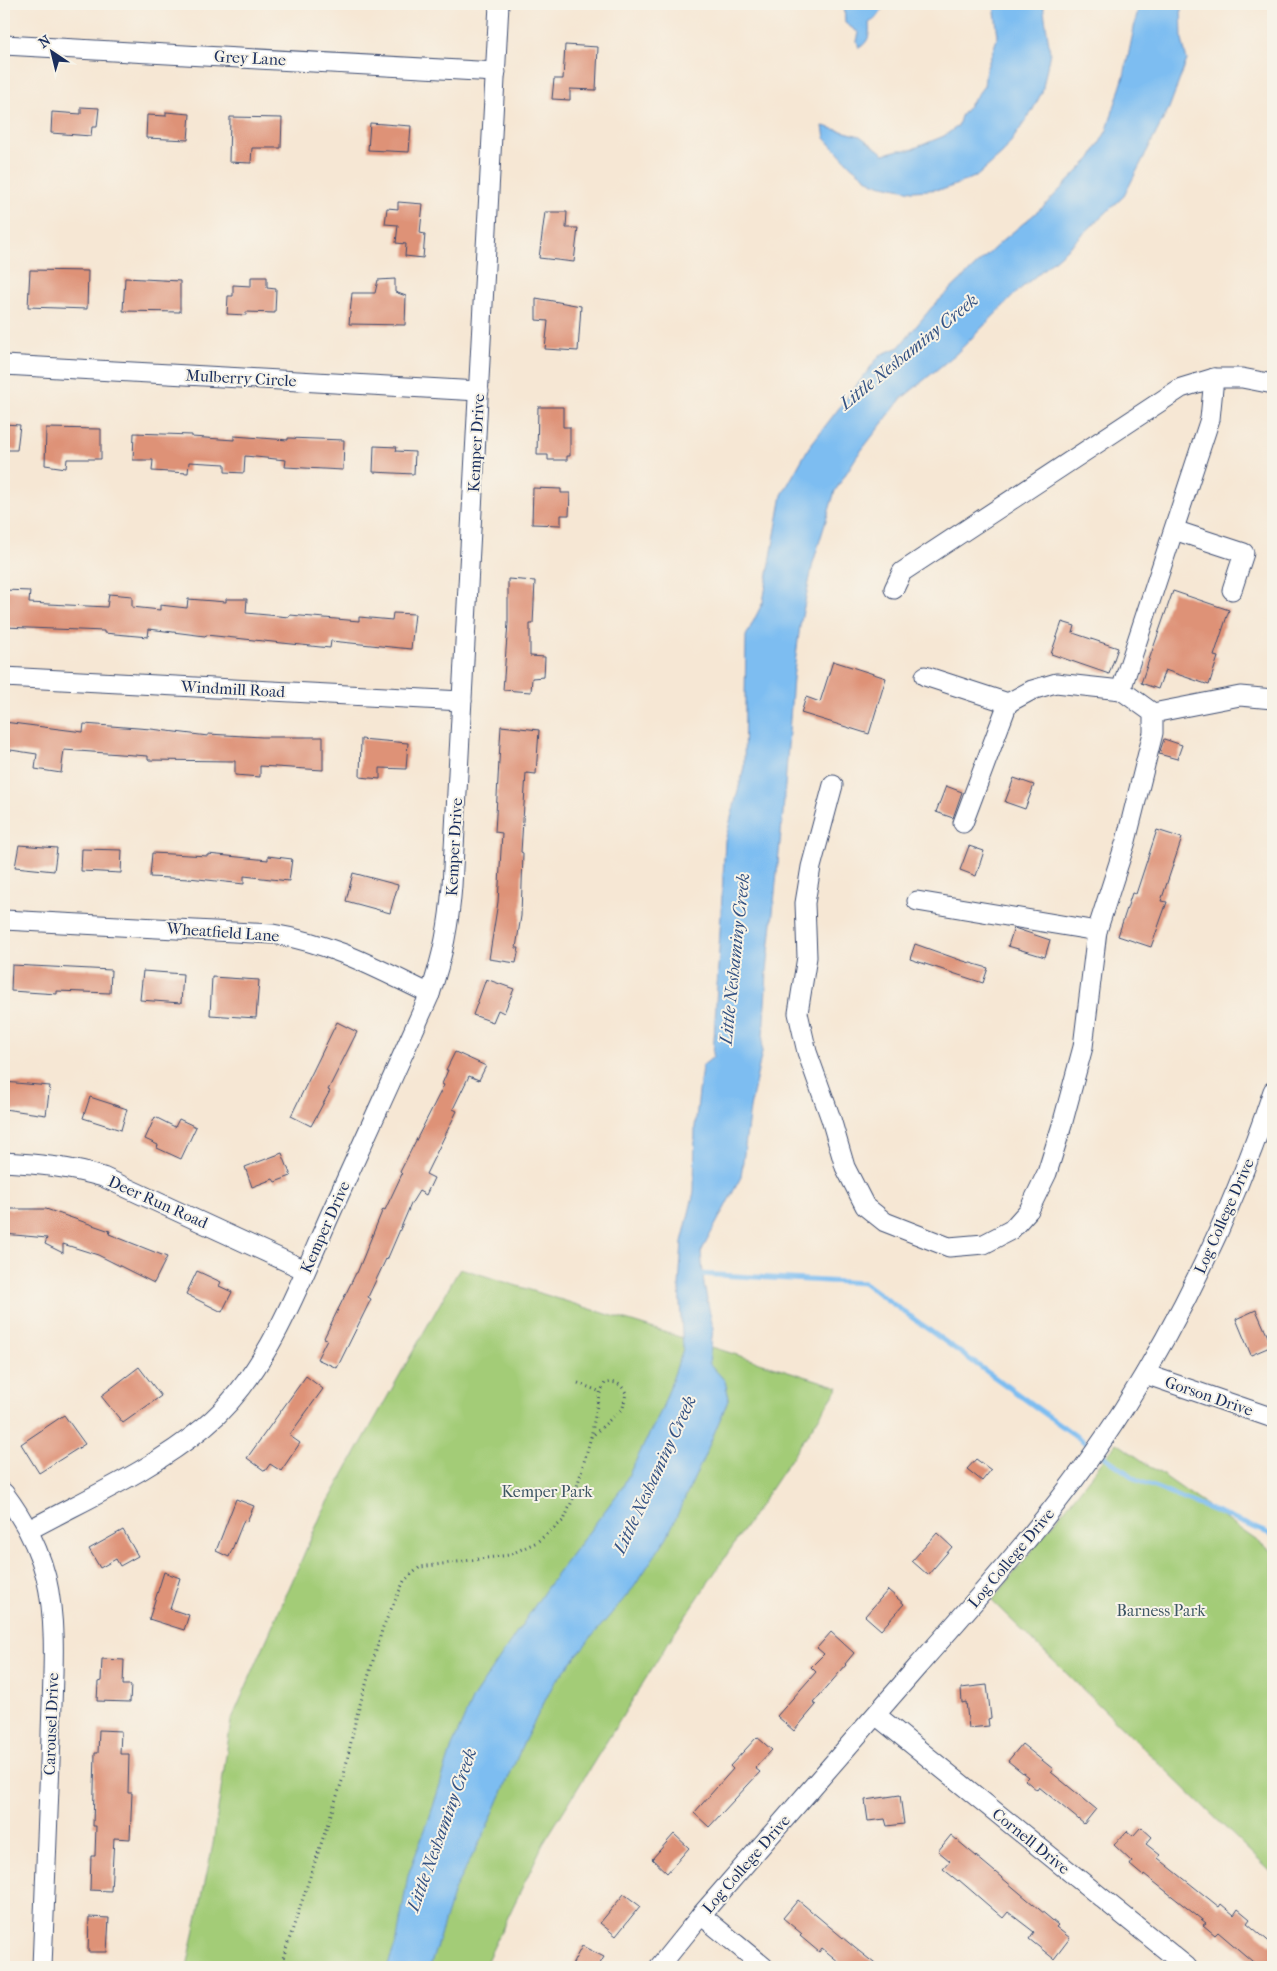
<svg xmlns="http://www.w3.org/2000/svg" width="1277" height="1971" font-family="'IM FELL French Canon',serif">
<style>
.green{fill:#a3cc77;stroke:#5f7e6a}
.water{fill:#7dbdf1;stroke:#4c76a8}
.lines{fill:none;stroke-linecap:round;stroke-linejoin:round}
.stream{stroke:#7dbdf1;stroke-width:5}
.building{fill:#de9277}
.minor-casing{stroke:#3c4b70;stroke-width:21}
.path{stroke:#3c4b70;stroke-width:3;stroke-dasharray:1 4;stroke-linecap:butt}
.minor{stroke:#fff;stroke-width:19}
.labels{text-anchor:middle;dominant-baseline:central;stroke-width:4;stroke-linejoin:round;paint-order:stroke}
.street-label{font-size:16px;fill:#1b2f5e;stroke:#f7f3e8}
.park-label{font-size:16px;fill:#3d5664;stroke:#f7f3e8}
.water-label{font-size:18px;font-style:italic;fill:#345283;stroke:#f7f3e8}
</style>
<rect width="100%" height="100%" fill="#f7f3e8"/>
<filter id="ink" filterUnits="userSpaceOnUse"><feTurbulence type="fractalNoise" baseFrequency=".02" numOctaves="2"/><feDisplacementMap in="SourceGraphic" scale="10" xChannelSelector="R" yChannelSelector="G"/><feConvolveMatrix kernelMatrix="1 2 1 2 8 2 1 2 1" color-interpolation-filters="sRGB"/></filter>
<filter id="wash" filterUnits="userSpaceOnUse"><feTurbulence type="fractalNoise" baseFrequency=".0096" numOctaves="4" result="noise"/><feDisplacementMap in="SourceGraphic" scale="20" xChannelSelector="R" yChannelSelector="G"/><feGaussianBlur stdDeviation="1.12" result="paint"/><feColorMatrix in="noise" values="0 0 0 0 0 0 0 0 0 0 0 0 0 0 0 0 0 1.4 0 .05"/><feComposite in="paint" operator="in"/></filter>
<g filter="url(#wash)">
<rect width="100%" height="100%" fill="#f6e7d4"/>
<g class="green">
<polygon points="460,1268 839,1387 671,1638 543,1844 484,1967 187,1967 213,1844 231,1721 322,1513"/>
<polygon points="1117,1443 1273,1552 1273,1874 992,1601"/>
</g>
<g class="water">
<path d="M 844,4 L 886,4 L 875,19 L 869,23 C 870,35 869,42 859,48 L 857,41 L 859,33 L 845,23 Z"/>
<polygon points="994,4 1043,4 1050,52 1042,92 1031,113 1003,153 977,176 945,189 912,191 873,183 851,166 825,138 823,126 860,136 884,154 899,150 910,150 944,136 958,126 961,116 984,86 986,70 998,36"/>
<polygon points="1139,4 1181,4 1182,40 1187,60 1169,108 1124,196 1067,249 1018,291 957,353 901,399 857,456 835,491 813,563 800,626 793,678 783,813 767,972 762,1052 750,1108 741,1177 701,1252 704,1285 713,1328 709,1363 725,1381 729,1398 705,1455 667,1537 634,1587 589,1640 553,1685 524,1742 484,1834 455,1888 430,1967 387,1967 397,1940 408,1875 429,1819 453,1744 473,1698 548,1586 622,1488 662,1409 683,1349 679,1287 682,1242 694,1192 695,1127 702,1066 713,1057 725,841 744,767 746,636 763,602 782,495 809,447 880,355 899,347 932,307 1002,241 1043,207 1091,158 1107,130 1124,76"/>
</g>
<g class="lines">
<polyline class="stream" points="698,1274 864,1283 1137,1480 1273,1535"/>
</g>
<g id="blocks">
<g class="building">
<polygon points="565,45 598,47 596,90 570,89 570,100 552,99 554,79 563,79"/>
<polygon points="81,107 99,108 97,127 92,127 91,136 51,133 52,112 81,114"/>
<polygon points="166,112 190,114 188,140 146,138 147,115 166,116"/>
<polygon points="230,117 282,118 281,148 252,148 251,163 229,162"/>
<polygon points="370,123 411,126 409,152 368,150"/>
<polygon points="398,202 423,204 420,233 425,234 423,258 405,256 406,244 396,243 398,225 385,224 387,208 398,209"/>
<polygon points="545,212 567,212 566,228 578,228 574,262 539,258"/>
<polygon points="30,270 88,271 87,309 28,307"/>
<polygon points="251,277 267,277 267,288 276,289 275,313 246,312 246,315 227,314 228,296 233,296 233,285 251,286"/>
<polygon points="125,278 180,281 180,312 123,311"/>
<polygon points="395,279 395,292 406,296 405,325 349,324 352,293 375,293 378,280"/>
<polygon points="536,298 581,306 578,351 545,349 548,321 536,320"/>
<polygon points="538,407 563,407 563,427 570,427 570,456 567,456 567,460 548,460 548,455 537,455"/>
<polygon points="4,424 20,425 17,450 4,450"/>
<polygon points="46,428 101,429 101,459 67,459 66,468 45,465"/>
<polygon points="134,433 192,435 192,437 234,440 234,436 288,440 288,438 344,440 343,470 285,467 286,460 245,456 244,473 225,472 225,464 189,462 188,473 152,471 153,460 133,460"/>
<polygon points="374,446 397,447 396,451 415,452 414,474 373,472"/>
<polygon points="533,488 561,489 561,493 570,493 569,515 561,515 561,525 532,524"/>
<polygon points="508,579 535,581 533,624 530,624 530,656 545,657 544,677 532,678 531,692 503,690 508,623"/>
<polygon points="4,590 30,591 29,603 107,607 109,594 132,596 132,607 160,610 160,605 187,608 188,599 226,602 226,599 247,599 246,613 289,617 290,615 359,621 359,617 392,620 393,613 415,614 411,649 331,641 330,648 206,635 205,636 149,629 148,637 104,633 104,631 4,627"/>
<polygon points="1173,591 1229,610 1214,656 1218,657 1209,685 1165,670 1158,689 1141,683"/>
<polygon points="1062,622 1075,626 1073,633 1118,648 1109,674 1051,654"/>
<polygon points="833,661 886,678 869,734 801,713 806,697 820,702"/>
<polygon points="4,722 83,732 84,724 151,729 208,736 208,734 262,737 323,737 323,770 260,766 260,777 235,775 235,761 148,760 148,756 64,750 61,773 35,769 37,754 4,749"/>
<polygon points="501,726 539,730 536,774 526,773 521,852 523,853 521,916 516,948 519,948 516,963 489,959 498,902 502,833 495,832"/>
<polygon points="361,739 408,743 406,769 380,768 380,779 360,777"/>
<polygon points="1164,739 1182,745 1177,759 1159,754"/>
<polygon points="1014,778 1034,785 1025,809 1005,802"/>
<polygon points="946,786 962,792 953,818 936,812"/>
<polygon points="1157,830 1182,838 1161,901 1167,902 1151,947 1118,936 1132,893 1136,894"/>
<polygon points="19,845 57,848 54,871 15,867"/>
<polygon points="969,846 984,851 976,876 960,870"/>
<polygon points="82,849 122,850 121,873 81,871"/>
<polygon points="152,853 208,856 208,854 268,860 268,856 292,859 289,881 244,876 244,884 189,878 189,879 150,877"/>
<polygon points="353,873 398,885 390,913 346,901"/>
<polygon points="1014,928 1050,940 1045,957 1008,946"/>
<polygon points="915,944 960,960 988,968 983,983 910,959"/>
<polygon points="12,965 111,970 110,993 57,991 57,994 11,991"/>
<polygon points="143,971 183,974 181,1003 140,1000"/>
<polygon points="212,977 259,980 256,1018 210,1015"/>
<polygon points="486,979 514,989 504,1013 498,1010 493,1022 473,1015"/>
<polygon points="337,1022 357,1032 328,1090 330,1091 311,1126 291,1116"/>
<polygon points="455,1052 486,1066 479,1080 469,1076 453,1109 457,1111 426,1174 434,1178 426,1195 419,1191 411,1204 387,1260 386,1259 368,1297 371,1299 337,1368 317,1359 327,1339 324,1338 356,1273 357,1273 383,1209 385,1210 402,1174 400,1172 444,1085 442,1084 448,1070 446,1070"/>
<polygon points="4,1082 50,1086 46,1115 4,1109"/>
<polygon points="90,1097 127,1109 121,1130 83,1118"/>
<polygon points="155,1117 175,1127 179,1119 196,1127 181,1159 157,1148 158,1145 145,1139"/>
<polygon points="282,1153 291,1176 275,1182 273,1179 252,1187 245,1167"/>
<polygon points="4,1209 46,1209 110,1231 109,1234 167,1257 154,1283 98,1255 63,1244 63,1253 45,1244 47,1238 4,1234"/>
<polygon points="197,1271 221,1282 219,1286 232,1292 222,1312 186,1294"/>
<polygon points="1256,1310 1272,1346 1251,1355 1236,1319"/>
<polygon points="139,1367 161,1396 123,1423 101,1396"/>
<polygon points="306,1376 323,1389 291,1433 290,1436 300,1443 281,1471 270,1464 265,1471 247,1458"/>
<polygon points="64,1415 85,1444 39,1473 21,1444"/>
<polygon points="976,1459 991,1470 982,1481 967,1469"/>
<polygon points="236,1499 254,1506 247,1521 244,1520 229,1557 216,1551"/>
<polygon points="123,1530 138,1556 120,1566 116,1559 100,1568 89,1549"/>
<polygon points="937,1533 952,1547 928,1575 912,1561"/>
<polygon points="164,1572 180,1578 170,1609 189,1615 184,1630 149,1619"/>
<polygon points="888,1590 904,1604 881,1630 865,1616"/>
<polygon points="831,1632 854,1653 845,1664 846,1665 813,1703 816,1705 794,1731 777,1716 816,1672 811,1667 824,1654 817,1648"/>
<polygon points="102,1659 124,1660 123,1685 131,1685 130,1702 97,1701 98,1682 101,1681"/>
<polygon points="987,1685 991,1718 988,1719 989,1726 969,1728 966,1702 962,1703 961,1688"/>
<polygon points="99,1730 121,1731 120,1754 129,1754 128,1793 132,1793 130,1839 114,1838 111,1891 90,1890 91,1856 95,1856 96,1826 93,1826 95,1753 98,1753"/>
<polygon points="757,1737 772,1750 755,1768 760,1772 709,1827 694,1813 733,1769 730,1766"/>
<polygon points="1022,1744 1053,1769 1051,1772 1096,1809 1084,1824 1039,1787 1037,1790 1025,1780 1028,1777 1008,1761"/>
<polygon points="900,1795 904,1824 887,1826 885,1819 868,1821 865,1800"/>
<polygon points="1141,1827 1152,1837 1146,1844 1160,1855 1158,1858 1219,1907 1221,1904 1234,1915 1238,1909 1250,1919 1247,1923 1273,1945 1273,1967 1259,1967 1218,1932 1215,1935 1203,1925 1206,1923 1144,1874 1143,1876 1130,1865 1132,1862 1114,1845 1127,1831 1133,1836"/>
<polygon points="674,1834 689,1848 667,1873 652,1859"/>
<polygon points="951,1835 1058,1925 1056,1927 1070,1938 1054,1959 1029,1939 1034,1932 1008,1912 1003,1918 959,1880 958,1881 943,1869 950,1861 938,1851"/>
<polygon points="624,1894 640,1906 616,1936 600,1923"/>
<polygon points="798,1900 855,1948 879,1967 845,1967 822,1948 819,1952 800,1936 802,1934 783,1918"/>
<polygon points="89,1917 109,1918 107,1952 88,1952"/>
<polygon points="582,1946 604,1957 598,1967 571,1967"/>
</g>
</g>
</g>
<g filter="url(#ink)">
<use href="#blocks" fill-opacity="0" stroke="#3c4b70" stroke-width="1"/>
<g class="lines">
<defs>
<g id="minor">
<polyline points="4,45 496,72"/>
<polyline points="4,365 479,391"/>
<polyline points="1174,530 1244,553 1232,590"/>
<polyline points="894,589 902,572 1181,388 1214,378 1242,378 1273,384"/>
<polyline points="4,677 462,701"/>
<polyline points="1121,690 1210,419 1214,378"/>
<polyline points="1153,713 1240,696 1273,699"/>
<polyline points="833,785 811,867 805,903 807,957 798,1013 807,1052 831,1119 845,1167 865,1206 885,1222 949,1247 984,1244 1011,1230 1029,1210 1047,1173 1062,1125 1083,1047 1097,931 1126,841 1153,733 1153,713 1121,690 1056,683 1032,690 1008,703 925,676"/>
<polyline points="963,823 1008,703"/>
<polyline points="917,901 1097,931"/>
<path d="M 4,920 L 273,934 C 334,944 376,968 430,994"/>
<path d="M 4,1162 C 38,1164 70,1167 103,1177 L 305,1270"/>
<polyline points="1145,1374 1273,1418"/>
<path d="M 4,1493 C 23,1518 38,1546 46,1577 C 58,1626 52,1685 51,1736 C 48,1813 45,1890 42,1967"/>
<path d="M 29,1530 C 88,1498 152,1470 204,1427 C 267,1375 298,1287 330,1215 C 364,1141 397,1068 430,994 C 443,956 449,925 452,886 L 499,4"/>
<polyline points="876,1715 1187,1967"/>
<polyline points="701,1915 764,1967"/>
<path d="M 659,1967 L 701,1915 C 773,1832 846,1749 918,1666 C 991,1583 1065,1501 1124,1408 C 1187,1308 1236,1202 1273,1091"/>
</g>
</defs>
<use href="#minor" class="minor-casing"/>
<g class="path">
<polyline points="578,1383 601,1392"/>
<path d="M 280,1967 L 344,1775 L 356,1718 L 383,1627 L 404,1581 L 420,1567 L 509,1555 L 537,1542 L 564,1520 L 575,1494 L 591,1437 L 599,1395 L 605,1383 C 616,1381 621,1384 626,1393 L 623,1408 L 591,1437"/>
</g>
<use href="#minor" class="minor"/>
</g>
</g>
<g class="labels">
<g class="street-label">
<text transform="translate(250 58) rotate(3)">Grey Lane</text>
<text transform="translate(241 378) rotate(3)">Mulberry Circle</text>
<text transform="translate(476 443) rotate(-87)">Kemper Drive</text>
<text transform="translate(233 689) rotate(3)">Windmill Road</text>
<text transform="translate(454 847) rotate(-87)">Kemper Drive</text>
<text transform="translate(223 932) rotate(4)">Wheatfield Lane</text>
<text transform="translate(158 1202) rotate(24)">Deer Run Road</text>
<text transform="translate(1224 1216) rotate(-66)">Log College Drive</text>
<text transform="translate(325 1227) rotate(-66)">Kemper Drive</text>
<text transform="translate(1209 1396) rotate(19)">Gorson Drive</text>
<text transform="translate(1011 1558) rotate(-50)">Log College Drive</text>
<text transform="translate(51 1724) rotate(-88)">Carousel Drive</text>
<text transform="translate(1031 1841) rotate(39)">Cornell Drive</text>
<text transform="translate(746 1864) rotate(-49)">Log College Drive</text>
</g>
<g class="park-label">
<text x="547" y="1491">Kemper Park</text>
<text x="1161" y="1610">Barness Park</text>
</g>
<g class="water-label">
<text transform="translate(909 352) rotate(-39)">Little Neshaminy Creek</text>
<text transform="translate(735 959) rotate(-84)">Little Neshaminy Creek</text>
<text transform="translate(655 1475) rotate(-65)">Little Neshaminy Creek</text>
<text transform="translate(442 1830) rotate(-70)">Little Neshaminy Creek</text>
</g>
</g>
<rect width="1277" height="1971" fill="none" stroke="#f7f3e8" stroke-width="20"/>
<g transform="translate(52 52) rotate(325)" stroke="#f7f3e8" stroke-width="4" paint-order="stroke">
<path d="M0-4L9 19L0 12L-9 19Z" fill="#1b2f5e"/>
<text y="-8" font-size="14" font-weight="bold" text-anchor="middle" fill="#1b2f5e">N</text>
</g>
</svg>
